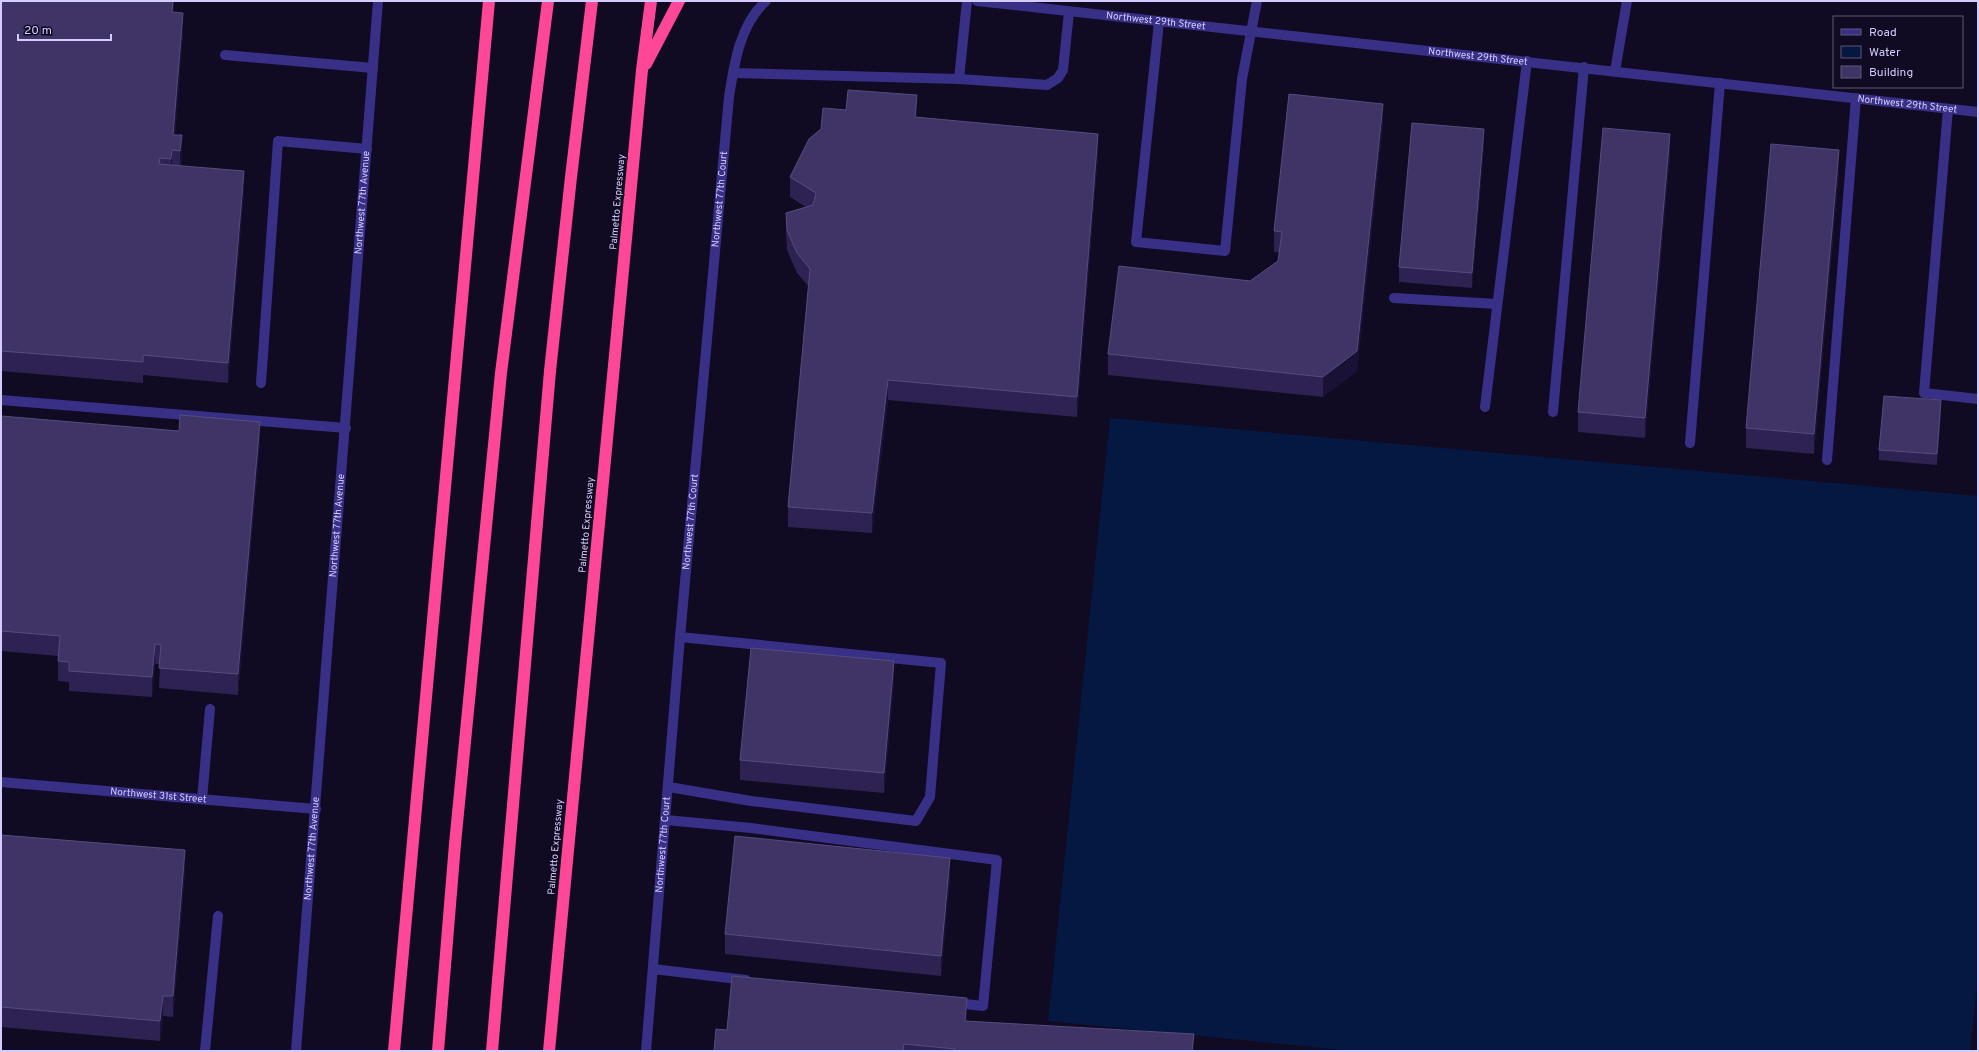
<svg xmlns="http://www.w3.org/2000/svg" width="1979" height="1052" font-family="Overpass,sans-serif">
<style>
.water{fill:#041842}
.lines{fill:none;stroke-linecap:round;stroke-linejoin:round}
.service{stroke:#373086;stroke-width:10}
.minor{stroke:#373086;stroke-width:10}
.tertiary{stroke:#373086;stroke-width:10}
.motorway{stroke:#ff4798;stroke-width:12}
.wall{fill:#2d2252}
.shaded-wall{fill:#1a1137}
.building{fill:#3f3465;stroke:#564c7d}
.labels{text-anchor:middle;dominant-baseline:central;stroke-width:3;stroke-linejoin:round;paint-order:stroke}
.street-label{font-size:10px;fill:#d4ccff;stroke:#100b22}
</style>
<rect width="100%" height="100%" fill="#100b22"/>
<polygon class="water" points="1110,418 1978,496 1978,975 1970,1051 1353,1051 1048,1021"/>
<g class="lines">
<g class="service">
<polyline points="1159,22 1136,242 1225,251 1242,79 1257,1"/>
<polyline points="225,55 373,68"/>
<polyline points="1615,71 1627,1"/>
<polyline points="733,73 959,79 1047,85 1058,78 1063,70 1069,12"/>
<polyline points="959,79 967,1"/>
<polyline points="1948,109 1924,393 1978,399"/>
<polyline points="1394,298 1497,304"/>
<polyline points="261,383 278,141 367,149"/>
<polyline points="1,400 346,428"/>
<polyline points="1485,407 1527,61"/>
<polyline points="1553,412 1584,67"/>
<polyline points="1690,443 1720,83"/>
<polyline points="1827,460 1856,98"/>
<polyline points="669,787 751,801 916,821 930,797 941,663 680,637"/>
<polyline points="202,799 210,709"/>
<polyline points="666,820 751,828 997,860 983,1006 955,1003"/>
<polyline points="653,969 746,980"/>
<polyline points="205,1051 218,916"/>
</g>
<g class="minor">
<path id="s1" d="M 977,1 L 1978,112"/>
<path id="s2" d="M 296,1051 L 378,1"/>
<path id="s3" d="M 646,1051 L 680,637 L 729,97 C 734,64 740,24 766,1"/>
</g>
<path class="tertiary" id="s4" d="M 1,782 L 316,809"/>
<g class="motorway">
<polyline points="646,64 679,1"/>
<polyline points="394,1051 489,1"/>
<polyline points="438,1051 455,844 501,373 548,1"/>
<polyline points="492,1051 550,371 571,177 592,1"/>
<polyline points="549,1051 642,70 651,1"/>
</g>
</g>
<g class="wall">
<polygon points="1,1 174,1 173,12 183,33 175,135 182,155 181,166 244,191 228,383 143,375 143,383 1,371"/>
<polygon points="917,117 1098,154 1077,417 888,400 872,533 788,527 788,507 809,287 797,273 787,250 786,233 786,213 806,207 790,197 790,177"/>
<polygon points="1383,124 1357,371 1323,397 1108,375 1108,354 1250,281 1278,261 1279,252 1274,252 1274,231"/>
<polygon points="1484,144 1472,288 1399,282 1399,267"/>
<polygon points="1670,154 1645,438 1578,432 1578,412"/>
<polygon points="1839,170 1814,454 1746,448 1746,428"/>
<polygon points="1978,323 1978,351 1977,351 1977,331"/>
<polygon points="1941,411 1937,465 1879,460 1879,450"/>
<polygon points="1,416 260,442 238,695 159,688 160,664 155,664 152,697 69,691 69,682 58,681 58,656 1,651"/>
<polygon points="894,681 884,793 740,780 740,760"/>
<polygon points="1,835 185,871 173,1017 163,1016 160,1041 1,1027"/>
<polygon points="950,878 941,976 725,954 725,934"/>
<polygon points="967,1021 1194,1051 714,1051 727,1030"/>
</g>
<g class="shaded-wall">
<polygon points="173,1 174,1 172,32 172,12"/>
<polygon points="183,13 183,33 174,150 173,135"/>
<polygon points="917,95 917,115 915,137 915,117"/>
<polygon points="1383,104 1383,124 1357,371 1323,397 1323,377"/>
<polygon points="1484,129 1484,144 1472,288 1472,273"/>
<polygon points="1098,134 1098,154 1077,417 1077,397"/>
<polygon points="1670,134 1670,154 1645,438 1645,418"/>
<polygon points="182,135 182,155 180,171 180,151"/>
<polygon points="172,150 172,170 171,179 171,159"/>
<polygon points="1839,150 1839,170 1814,454 1814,434"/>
<polygon points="244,171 244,191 228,383 228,363"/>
<polygon points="888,380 888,400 872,533 872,513"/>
<polygon points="1941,400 1941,411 1937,465 1937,454"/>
<polygon points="260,422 260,442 238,695 238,674"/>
<polygon points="155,644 155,664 152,697 152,677"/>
<polygon points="894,661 894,681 884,793 884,773"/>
<polygon points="185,850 185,871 173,1017 173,996"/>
<polygon points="950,858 950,878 941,976 941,956"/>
<polygon points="163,996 163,1016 160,1041 160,1021"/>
<polygon points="967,998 967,1019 965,1041 965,1021"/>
<polygon points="1194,1034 1194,1051 1192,1051"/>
</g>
<g class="building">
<polygon points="1,1 173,1 172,12 183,13 173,135 182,135 180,151 172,150 171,159 160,158 159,164 244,171 228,363 143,355 143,362 1,351"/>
<polygon points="848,90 917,95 915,117 1098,134 1077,397 888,380 872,513 788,507 810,269 797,253 787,230 786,213 813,205 816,193 790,177 809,139 821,129 823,108 846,110"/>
<polygon points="1289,94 1383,104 1357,351 1323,377 1108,354 1119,266 1250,281 1278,261 1282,232 1274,231"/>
<polygon points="1412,123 1484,129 1472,273 1399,267"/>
<polygon points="1603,128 1670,134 1645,418 1578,412"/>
<polygon points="1771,144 1839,150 1814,434 1746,428"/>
<polygon points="1884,396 1941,400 1937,454 1879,450"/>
<polygon points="180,415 260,422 238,674 159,668 161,645 155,644 152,677 69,671 69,662 58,661 60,636 1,631 1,416 179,431"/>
<polygon points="751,648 894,661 884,773 740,760"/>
<polygon points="1,835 185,850 173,996 163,996 160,1021 1,1007"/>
<polygon points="735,836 950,858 941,956 725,934"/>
<polygon points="732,976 967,998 965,1021 1194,1034 1192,1051 955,1051 955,1049 904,1044 903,1051 714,1051 716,1029 727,1030"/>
</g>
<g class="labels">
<g class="street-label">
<text stroke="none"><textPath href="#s1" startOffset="180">Northwest 29th Street</textPath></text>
<text stroke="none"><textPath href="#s1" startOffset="504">Northwest 29th Street</textPath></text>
<text stroke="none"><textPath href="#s1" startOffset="936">Northwest 29th Street</textPath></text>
<text stroke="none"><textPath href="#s3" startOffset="855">Northwest 77th Court</textPath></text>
<text transform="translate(618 202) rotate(-85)">Palmetto Expressway</text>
<text stroke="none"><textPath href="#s2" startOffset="851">Northwest 77th Avenue</textPath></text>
<text stroke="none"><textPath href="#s3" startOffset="531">Northwest 77th Court</textPath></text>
<text transform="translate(587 525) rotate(-85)">Palmetto Expressway</text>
<text stroke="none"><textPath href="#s2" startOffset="527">Northwest 77th Avenue</textPath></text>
<text stroke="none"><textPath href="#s4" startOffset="158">Northwest 31st Street</textPath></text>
<text stroke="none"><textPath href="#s3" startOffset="207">Northwest 77th Court</textPath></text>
<text transform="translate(556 847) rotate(-85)">Palmetto Expressway</text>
<text stroke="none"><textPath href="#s2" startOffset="203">Northwest 77th Avenue</textPath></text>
</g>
</g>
<rect width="1979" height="1052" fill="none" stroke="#d4ccff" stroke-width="4"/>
<rect x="1833" y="16" width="130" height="72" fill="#100b22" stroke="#5e587a"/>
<rect x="1841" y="29" width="20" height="6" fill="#373086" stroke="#5e587a"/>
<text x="1869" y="36" font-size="12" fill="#d4ccff">Road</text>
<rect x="1841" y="46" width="20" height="12" fill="#041842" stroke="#5e587a"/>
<text x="1869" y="56" font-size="12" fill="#d4ccff">Water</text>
<rect x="1841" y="66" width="20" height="12" fill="#3f3465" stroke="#5e587a"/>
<text x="1869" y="76" font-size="12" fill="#d4ccff">Building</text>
<path d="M18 34v6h93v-6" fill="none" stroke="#d4ccff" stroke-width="2"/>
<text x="24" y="34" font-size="12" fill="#d4ccff" stroke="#100b22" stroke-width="3" paint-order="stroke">20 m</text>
</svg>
